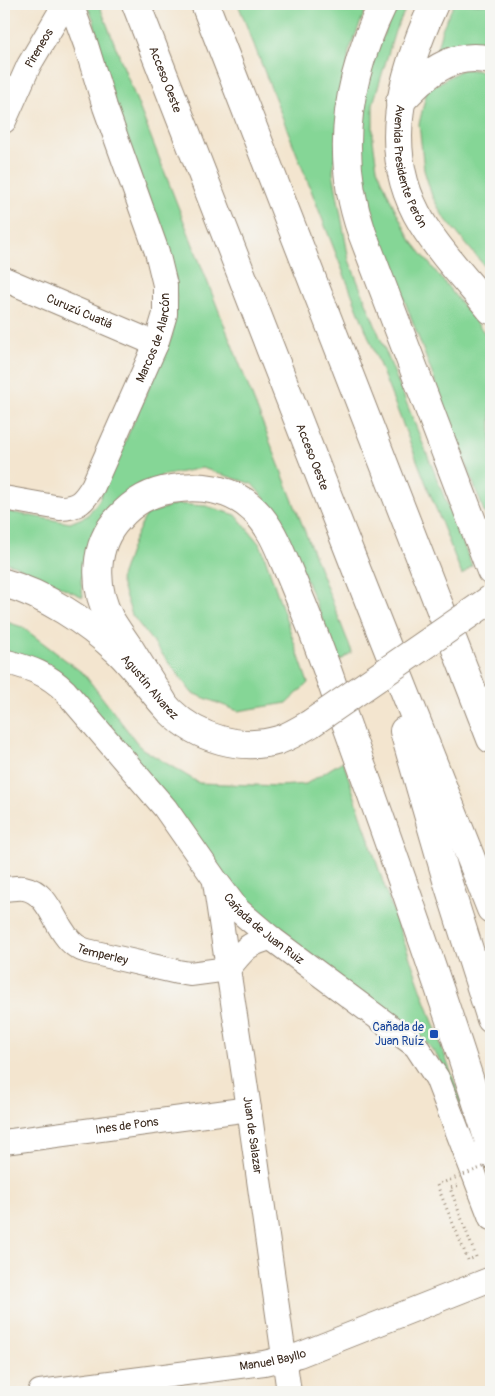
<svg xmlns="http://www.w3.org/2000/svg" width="495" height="1396" font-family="Pangolin,sans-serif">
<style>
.green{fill:#85d696;stroke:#60805a}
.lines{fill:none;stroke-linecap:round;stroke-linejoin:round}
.minor-casing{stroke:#978876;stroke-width:26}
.major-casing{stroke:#978876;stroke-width:30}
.highway-casing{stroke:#978876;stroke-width:30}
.path{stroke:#978876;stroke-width:3;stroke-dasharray:1 4;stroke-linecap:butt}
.minor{stroke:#fff;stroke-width:24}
.major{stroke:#fff;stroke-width:28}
.highway{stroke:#fff;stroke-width:28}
.major-bridge-casing{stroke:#978876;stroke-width:30;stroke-linecap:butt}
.path-bridge{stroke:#978876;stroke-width:3;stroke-dasharray:1 4;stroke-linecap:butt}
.major-bridge{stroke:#fff;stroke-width:28}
.transit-dot{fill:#1a4fb4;stroke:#f6f6f2;stroke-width:2}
.labels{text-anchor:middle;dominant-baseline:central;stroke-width:4.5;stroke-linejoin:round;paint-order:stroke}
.street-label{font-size:12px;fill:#3b2a1e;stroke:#f6f6f2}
.transit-label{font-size:12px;fill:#164399;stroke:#f6f6f2;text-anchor:end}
</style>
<rect width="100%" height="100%" fill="#f6f6f2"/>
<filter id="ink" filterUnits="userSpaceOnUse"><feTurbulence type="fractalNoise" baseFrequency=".02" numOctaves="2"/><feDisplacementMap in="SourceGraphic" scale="10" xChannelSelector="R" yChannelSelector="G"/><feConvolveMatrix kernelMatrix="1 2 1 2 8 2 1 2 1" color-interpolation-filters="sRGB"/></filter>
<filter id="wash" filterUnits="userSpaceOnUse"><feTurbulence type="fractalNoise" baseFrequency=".0096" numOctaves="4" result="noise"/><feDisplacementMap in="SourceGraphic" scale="20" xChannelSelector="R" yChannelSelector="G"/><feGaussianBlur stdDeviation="1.12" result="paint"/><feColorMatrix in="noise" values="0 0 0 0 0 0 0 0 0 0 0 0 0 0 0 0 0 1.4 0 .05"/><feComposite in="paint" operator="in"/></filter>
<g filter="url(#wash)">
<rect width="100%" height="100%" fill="#f3e5cf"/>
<g class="green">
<polygon points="86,4 99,4 352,652 340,661 279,515 252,484 202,468 161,476 115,504 87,549 81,581 83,597 14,565 4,562 4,511 70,523 87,516 99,500 172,336 177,300 164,245 118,115 93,18"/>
<polygon points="238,4 368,4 349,51 333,172 349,260 472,566 462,575"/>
<polygon points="397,4 408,4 395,31 373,104 373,140 377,168 392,203 410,239 491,341 491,530 366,198 360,151 363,103 373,59"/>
<polygon points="454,4 491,4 491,44 467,43 436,52 442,29"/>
<polygon points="463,69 491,72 491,274 443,216 432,196 424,170 419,124 427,90"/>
<polygon points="177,504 206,506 236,515 261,546 308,683 287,703 238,711 192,693 132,615 120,580 133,542 146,515"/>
<polygon points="4,621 22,627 84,674 141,748 199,783 280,786 306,784 343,761 387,894 472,1131 440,1060 423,1038 256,922 74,688 4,657"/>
</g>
</g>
<g filter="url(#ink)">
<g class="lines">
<defs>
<g id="minor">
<path id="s1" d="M 4,121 L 29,65 L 65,4"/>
<path id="s2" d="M 4,279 L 156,344"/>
<path id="s3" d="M 4,498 L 60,508 C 78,508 84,501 93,486 L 156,344 L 165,314 L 165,285 L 157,252 L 105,107 L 86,45 L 71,4"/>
<path id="s4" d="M 4,661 C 28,668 46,672 65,691 L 165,808 L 214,878 L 238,910 L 271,938 L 416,1046 L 437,1078 L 491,1218"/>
<path id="s5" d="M 215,882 L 249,1109 L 289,1392"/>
<path id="s6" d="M 4,889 C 10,889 17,887 24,888 C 52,893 55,932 76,946 C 79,948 83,950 87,951 L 178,972 L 190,974 L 228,969 C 244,950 246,944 271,938"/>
<path id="s7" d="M 4,1142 L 249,1109"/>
<path id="s8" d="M 40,1392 L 264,1363 L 299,1355 L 491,1279"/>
</g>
<g id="major">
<path d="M 383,4 C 347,77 334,154 362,233 L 491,571"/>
<path id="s9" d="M 434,4 C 402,74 378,151 422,223 C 441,254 468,282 491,310"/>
<path d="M 400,102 C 427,74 449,51 491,60"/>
<path id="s10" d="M 4,583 C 44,594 87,622 118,651 C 137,669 152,692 170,711 C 198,739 242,751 279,740 C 290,736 300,730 310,724"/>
<path d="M 163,702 C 152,684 141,667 130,649 C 123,639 116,629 110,619 C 93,587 93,545 119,518 C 133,502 151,492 172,489 C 200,484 233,489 254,510 C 273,528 281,554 291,577 C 308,617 323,657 337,698 C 390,844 442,990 488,1138 L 491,1154"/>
</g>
<g id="highway">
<path id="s11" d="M 136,4 L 357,571 L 491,909"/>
<polyline points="205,4 491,739"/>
<polyline points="404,731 447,880 491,1019"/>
</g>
</defs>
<use href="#minor" class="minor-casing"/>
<use href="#major" class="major-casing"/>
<use href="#highway" class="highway-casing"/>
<polyline class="path" points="457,1186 450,1188 476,1257 468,1260"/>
<use href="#minor" class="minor"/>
<use href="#major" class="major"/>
<use href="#highway" class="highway"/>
<defs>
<polyline id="major-bridge" points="310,724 491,599"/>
</defs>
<use href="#major-bridge" class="major-bridge-casing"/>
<polyline class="path-bridge" points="468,1260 437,1185 491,1164"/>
<use href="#major-bridge" class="major-bridge"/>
</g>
</g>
<rect class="transit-dot" x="429" y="1029" width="10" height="10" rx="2.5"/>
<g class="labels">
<g class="street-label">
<text stroke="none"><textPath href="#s1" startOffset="81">Pireneos</textPath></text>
<text stroke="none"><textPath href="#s11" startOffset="81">Acceso Oeste</textPath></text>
<text stroke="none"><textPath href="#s9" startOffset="170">Avenida Presidente Perón</textPath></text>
<text stroke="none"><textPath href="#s2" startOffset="82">Curuzú Cuatiá</textPath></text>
<text stroke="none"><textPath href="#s3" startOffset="260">Marcos de Alarcón</textPath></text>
<text stroke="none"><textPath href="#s11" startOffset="486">Acceso Oeste</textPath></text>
<text stroke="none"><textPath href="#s10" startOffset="182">Agustín Alvarez</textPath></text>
<text stroke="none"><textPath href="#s4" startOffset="380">Cañada de Juan Ruiz</textPath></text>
<text stroke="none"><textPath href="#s6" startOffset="128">Temperley</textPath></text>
<text stroke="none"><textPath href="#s7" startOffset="124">Ines de Pons</textPath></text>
<text stroke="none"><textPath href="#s5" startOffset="256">Juan de Salazar</textPath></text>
<text stroke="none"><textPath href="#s8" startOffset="235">Manuel Bayllo</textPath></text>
</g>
<g class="transit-label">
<text x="424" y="1027">Cañada de<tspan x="424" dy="14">Juan Ruíz</tspan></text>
</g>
</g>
<rect width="495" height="1396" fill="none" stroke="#f6f6f2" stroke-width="20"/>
</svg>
